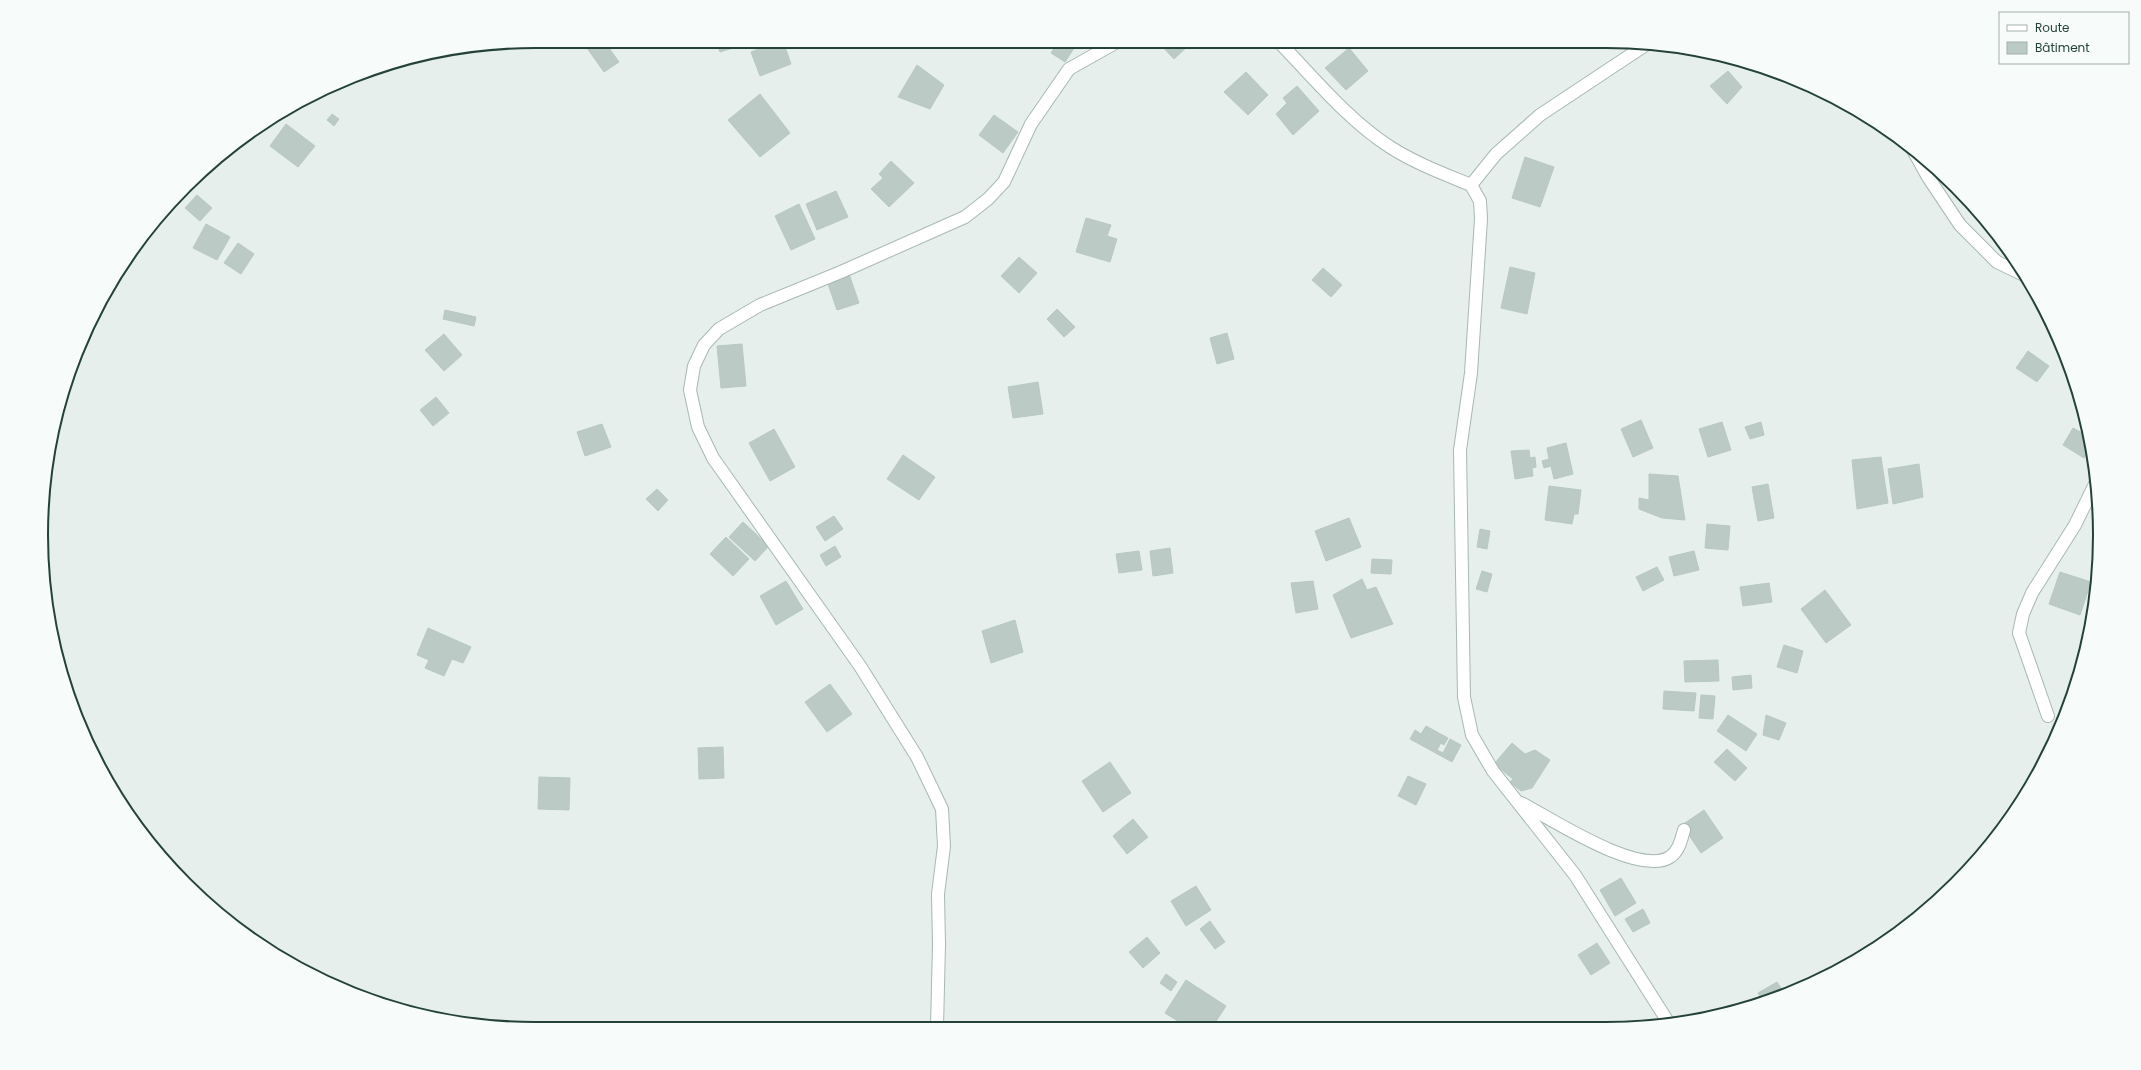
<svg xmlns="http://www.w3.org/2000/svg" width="2141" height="1070" font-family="Poppins,sans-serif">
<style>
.building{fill:#bbcac4;stroke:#b8c9c2}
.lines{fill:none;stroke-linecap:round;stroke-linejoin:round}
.street-casing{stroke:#a8b8b2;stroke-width:14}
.street{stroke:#fff;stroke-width:12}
.rim{fill:none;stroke:#24423a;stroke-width:2}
</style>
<rect width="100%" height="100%" fill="#e6efeb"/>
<g class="building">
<polygon points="597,41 604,41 619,62 604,72 587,48"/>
<polygon points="716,41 734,41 736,47 720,52"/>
<polygon points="779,41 783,41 791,64 760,76 751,52"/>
<polygon points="1059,41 1071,42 1076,45 1065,62 1051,53"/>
<polygon points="1158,42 1192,42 1174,59"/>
<polygon points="1349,48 1368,71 1346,90 1325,68"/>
<polygon points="917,65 944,85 930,109 898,97"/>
<polygon points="1728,71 1742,87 1727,104 1710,86"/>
<polygon points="1246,72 1268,95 1248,115 1224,92"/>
<polygon points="1297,86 1319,111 1293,135 1276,114 1287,103 1283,98"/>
<polygon points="760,94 790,133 760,157 728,120"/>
<polygon points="332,114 339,119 334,126 327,120"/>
<polygon points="994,115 1018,132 1003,153 979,135"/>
<polygon points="286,124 315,146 298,167 270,146"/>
<polygon points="1525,157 1554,167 1540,207 1512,198"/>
<polygon points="891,161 914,183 889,207 871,189 883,178 879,174"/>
<polygon points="836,191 848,217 817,230 806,204"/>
<polygon points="197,195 212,208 200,221 185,208"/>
<polygon points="799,204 815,239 791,250 775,216"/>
<polygon points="1086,218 1111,225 1107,236 1117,239 1110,262 1076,252"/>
<polygon points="206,224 230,237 217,260 193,248"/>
<polygon points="238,243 254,254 241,274 224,263"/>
<polygon points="1019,257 1037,273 1019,293 1001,276"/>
<polygon points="1510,267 1535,273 1527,314 1501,308"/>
<polygon points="1323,268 1342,285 1331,297 1312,280"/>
<polygon points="849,274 859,303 837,310 827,281"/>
<polygon points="1057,309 1075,327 1064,337 1047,319"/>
<polygon points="445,310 476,317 474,326 443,319"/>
<polygon points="1227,333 1234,359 1217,364 1210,338"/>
<polygon points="444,334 462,355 444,371 425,350"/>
<polygon points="742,344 746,386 721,388 717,346"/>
<polygon points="2028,351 2049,366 2037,382 2016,368"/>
<polygon points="1038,382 1043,414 1013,418 1008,387"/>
<polygon points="436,397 449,413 433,426 420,410"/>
<polygon points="1641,420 1653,448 1633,457 1621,429"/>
<polygon points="1722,422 1731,450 1708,457 1699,429"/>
<polygon points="1761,422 1764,435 1750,439 1745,427"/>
<polygon points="602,424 611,447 585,456 577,432"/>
<polygon points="2073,428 2088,436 2090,447 2084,458 2063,445"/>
<polygon points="774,429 795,467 770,481 749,443"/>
<polygon points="1566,443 1573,474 1554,479 1551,466 1544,468 1542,461 1549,459 1547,448"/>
<polygon points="1529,450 1530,458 1535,457 1536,467 1532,468 1533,476 1515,479 1511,451"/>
<polygon points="903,455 935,477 919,500 887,479"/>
<polygon points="1881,457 1888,503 1857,509 1852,460"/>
<polygon points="1919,464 1923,497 1893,504 1888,469"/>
<polygon points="1649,474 1678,476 1685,520 1662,518 1639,509 1639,498 1649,500"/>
<polygon points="1768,484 1774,518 1758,521 1752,487"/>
<polygon points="1549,486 1581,490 1578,514 1574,514 1572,524 1545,520"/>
<polygon points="657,489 668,500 658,511 646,499"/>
<polygon points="834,516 843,529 825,541 816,527"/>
<polygon points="1349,518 1361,547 1326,561 1315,531"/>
<polygon points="743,522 769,546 755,561 729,537"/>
<polygon points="1707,524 1730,526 1728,550 1705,548"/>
<polygon points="1480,529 1490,531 1487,549 1477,547"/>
<polygon points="726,537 749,559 733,576 710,554"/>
<polygon points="835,546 841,557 826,566 820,555"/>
<polygon points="1170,548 1173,573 1153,576 1150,551"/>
<polygon points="1139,551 1142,570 1119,573 1116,554"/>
<polygon points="1694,551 1699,570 1674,576 1669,557"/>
<polygon points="1372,559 1392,560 1391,574 1371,573"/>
<polygon points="1657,567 1664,580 1643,591 1636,577"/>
<polygon points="1482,571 1492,574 1487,592 1476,589"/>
<polygon points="2060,572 2091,582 2080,615 2049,604"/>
<polygon points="1362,579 1367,590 1376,587 1393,624 1351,638 1333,595"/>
<polygon points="786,581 803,609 776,625 760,596"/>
<polygon points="1313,581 1318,609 1296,613 1291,583"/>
<polygon points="1769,583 1772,602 1743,606 1740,587"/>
<polygon points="1825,590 1851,625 1826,643 1801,609"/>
<polygon points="1015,620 1023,652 991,663 982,631"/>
<polygon points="428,628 471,647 463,663 452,659 444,676 425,668 429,660 417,655"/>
<polygon points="1784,645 1803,651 1797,673 1777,667"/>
<polygon points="1718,660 1719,681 1685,682 1684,661"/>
<polygon points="1751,675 1752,688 1733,690 1732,677"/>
<polygon points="830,684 852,714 827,732 805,702"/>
<polygon points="1664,691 1696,693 1694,711 1663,709"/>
<polygon points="1701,695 1715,696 1713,719 1699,718"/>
<polygon points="1728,715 1757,734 1746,751 1717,731"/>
<polygon points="1766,715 1786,723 1779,740 1763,735"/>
<polygon points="1426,726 1448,738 1444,745 1441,743 1437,750 1443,753 1450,739 1461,745 1452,762 1410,739 1415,730 1421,734"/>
<polygon points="1512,743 1525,754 1535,750 1550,760 1532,788 1521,791 1510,782 1513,779 1494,764"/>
<polygon points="723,747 724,778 699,779 698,748"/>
<polygon points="1727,749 1747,768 1735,781 1714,762"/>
<polygon points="1110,762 1131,793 1103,812 1082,781"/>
<polygon points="1408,776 1426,784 1416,805 1398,796"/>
<polygon points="539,777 570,778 569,810 538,809"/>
<polygon points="1704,810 1723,838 1701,853 1682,825"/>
<polygon points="1133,819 1148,837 1127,854 1113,836"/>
<polygon points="1621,878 1636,903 1615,916 1600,890"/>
<polygon points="1196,886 1211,910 1186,926 1171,901"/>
<polygon points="1643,909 1650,923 1633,932 1625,919"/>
<polygon points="1210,921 1225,942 1215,949 1200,929"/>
<polygon points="1147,937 1160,953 1143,968 1129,952"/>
<polygon points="1597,943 1610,963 1591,975 1578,955"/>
<polygon points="1166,974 1177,982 1171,991 1160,983"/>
<polygon points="1186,980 1226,1006 1213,1026 1186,1026 1165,1013"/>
<polygon points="1777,982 1785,994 1762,1000 1758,993"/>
<polygon points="1638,1020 1642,1025 1632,1025"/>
</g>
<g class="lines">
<defs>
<g id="street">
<path d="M 1279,42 C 1314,78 1348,120 1390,147 C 1415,163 1444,174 1471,185"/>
<polyline points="1647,44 1540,115 1496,154 1471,185 1480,201 1481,219 1471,373 1460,450 1464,697 1472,735 1493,771 1575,875 1670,1025"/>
<polyline points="1912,148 1928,177 1960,225 1997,262 2024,275"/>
<polyline points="2048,716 2019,633 2023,614 2032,593 2075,525 2096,482"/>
<path d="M 1521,803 C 1552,819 1639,877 1670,857 C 1679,851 1681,840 1684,830"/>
<polyline points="937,1027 939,945 938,894 944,846 942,809 917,757 860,666 713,458 698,427 690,390 694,366 704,345 719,329 760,305 841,272 965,217 988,199 1004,182 1031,124 1069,69 1117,42"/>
</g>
</defs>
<use href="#street" class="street-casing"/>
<use href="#street" class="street"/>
</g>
<path d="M0 0H2141V1070H0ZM535 48H1606A487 487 0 0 1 2093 535V535A487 487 0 0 1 1606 1022H535A487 487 0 0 1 48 535V535A487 487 0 0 1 535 48Z" fill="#f7fbf9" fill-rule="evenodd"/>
<path class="rim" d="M535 48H1606A487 487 0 0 1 2093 535V535A487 487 0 0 1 1606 1022H535A487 487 0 0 1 48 535V535A487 487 0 0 1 535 48Z"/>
<rect x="1999" y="12" width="130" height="52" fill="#f7fbf9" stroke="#a3b1ad"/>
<rect x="2007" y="25" width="20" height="6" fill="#ffffff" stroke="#a3b1ad"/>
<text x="2035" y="32" font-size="12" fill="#24423a">Route</text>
<rect x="2007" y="42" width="20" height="12" fill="#bbcac4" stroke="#a3b1ad"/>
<text x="2035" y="52" font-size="12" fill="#24423a">Bâtiment</text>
</svg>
